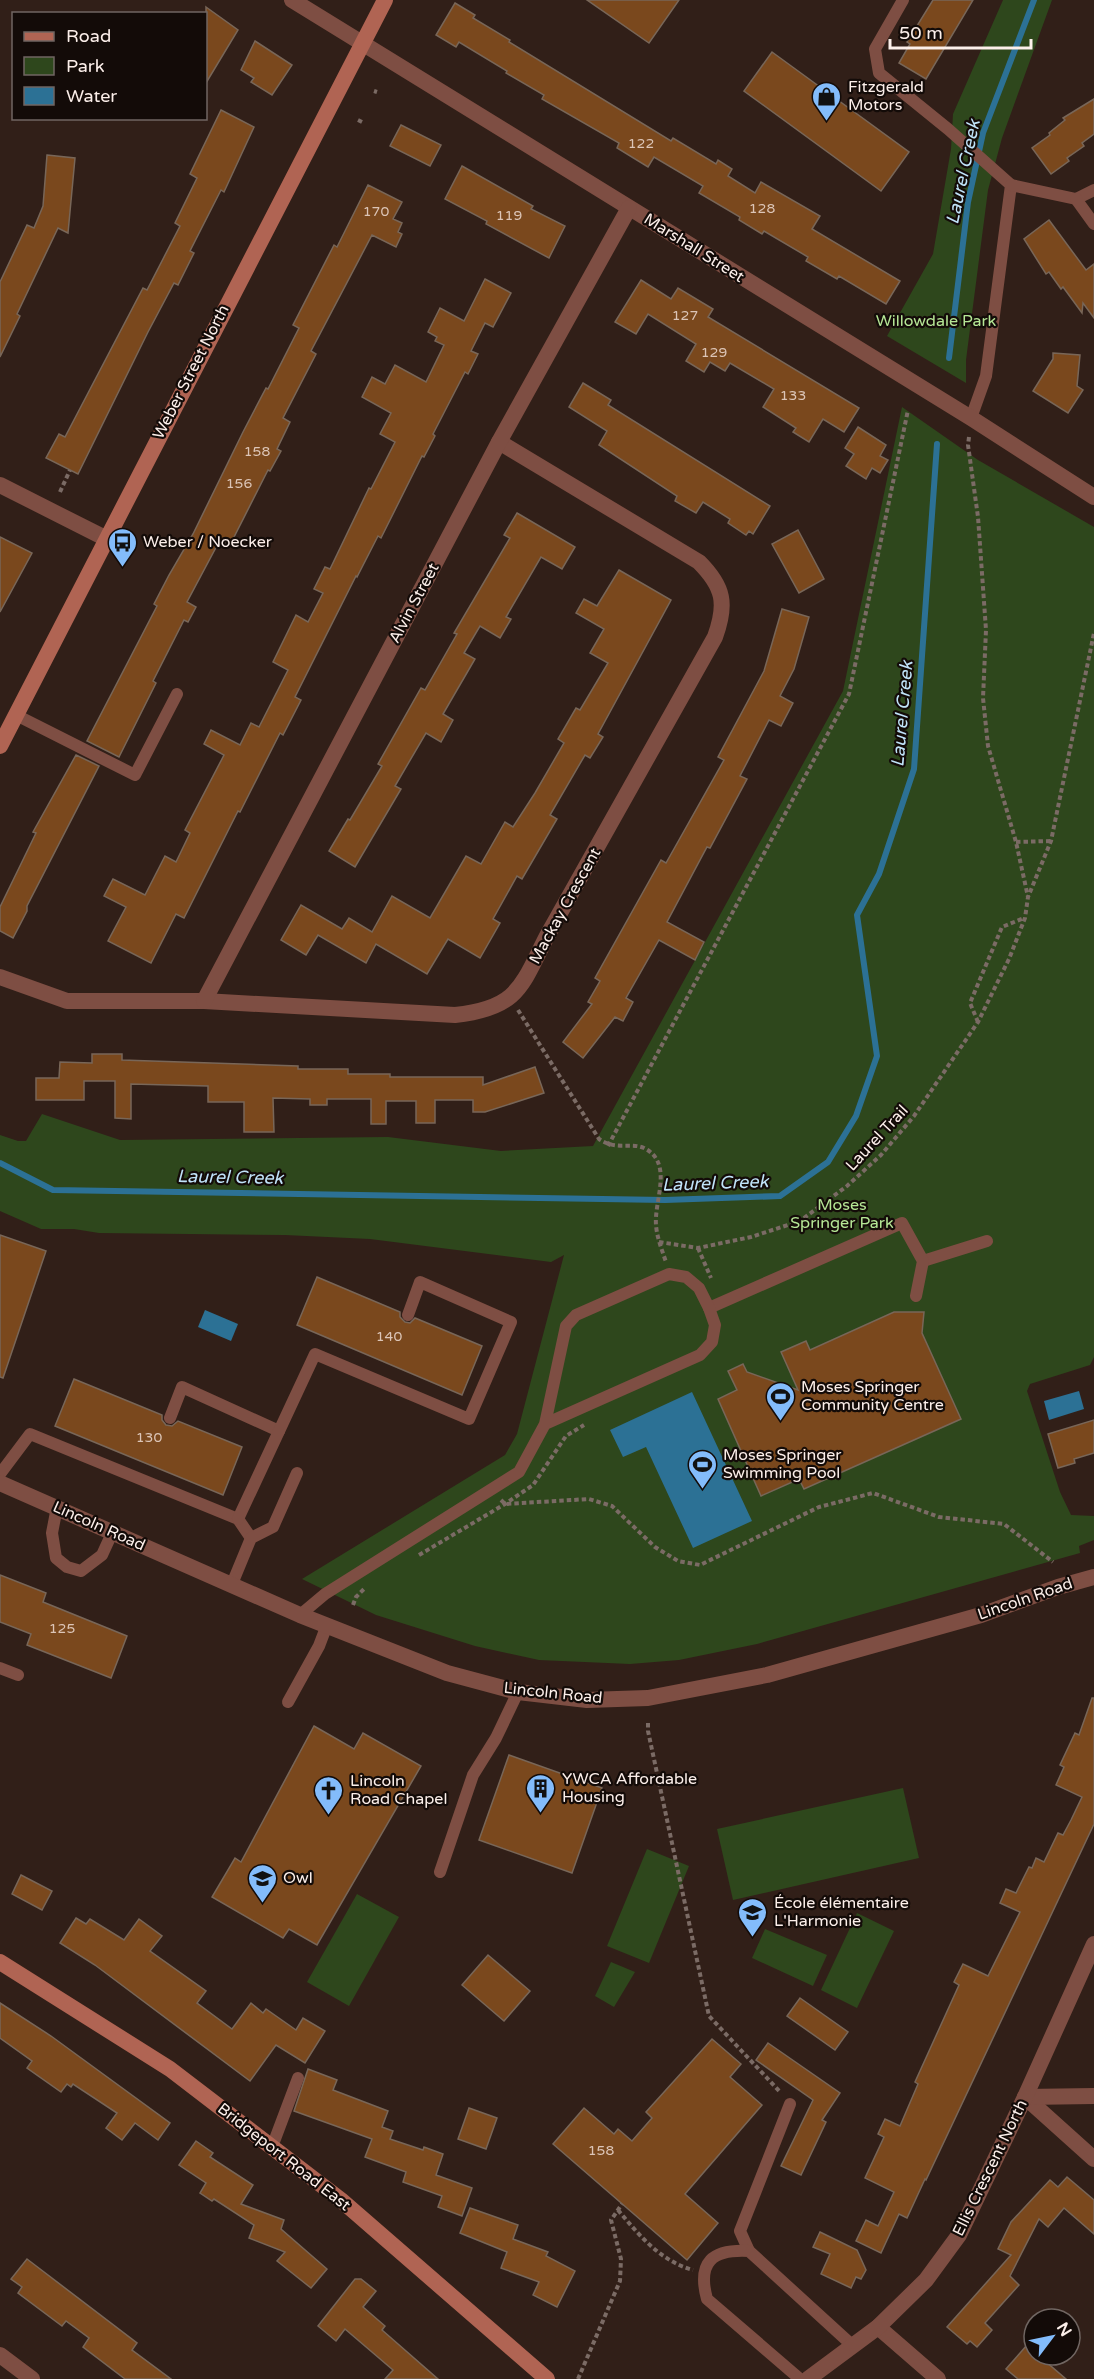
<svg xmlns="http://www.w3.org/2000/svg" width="1094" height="2379" font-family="'Varela Round',sans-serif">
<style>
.green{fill:#2e471c}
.water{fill:#2c7195}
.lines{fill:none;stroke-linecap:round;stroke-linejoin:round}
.stream{stroke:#2c7195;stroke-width:6}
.building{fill:#7a481d;stroke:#786658;stroke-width:1.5}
.path{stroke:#7b6b65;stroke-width:4;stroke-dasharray:4.5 3;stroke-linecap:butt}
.service{stroke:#7e4e43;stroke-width:12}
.minor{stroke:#7e4e43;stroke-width:16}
.secondary{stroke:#b06453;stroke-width:16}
.labels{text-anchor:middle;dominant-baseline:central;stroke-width:4.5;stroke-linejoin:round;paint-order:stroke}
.number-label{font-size:14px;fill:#dcc5b7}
.poi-label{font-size:16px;fill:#fcefea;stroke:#130b08;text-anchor:start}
.street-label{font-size:16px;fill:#fcefea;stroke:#130b08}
.park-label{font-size:16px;fill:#b6e796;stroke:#130b08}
.water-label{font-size:18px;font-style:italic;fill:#c0e3f9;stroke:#130b08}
</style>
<rect width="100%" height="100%" fill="#311f18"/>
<g class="green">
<polygon points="1003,0 1052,0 1002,138 988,190 966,360 966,383 887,336 933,254 951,149 953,114"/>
<polygon points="902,407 978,460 1094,527 1094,1357 1090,1365 1030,1384 1027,1391 1060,1492 1071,1515 1094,1516 1094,1540 1079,1546 1080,1553 757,1644 679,1660 630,1664 539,1660 475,1646 376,1615 302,1579 505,1455 517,1434 564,1255 551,1262 370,1239 285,1235 99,1233 74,1229 41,1229 0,1211 0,1135 18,1141 26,1141 42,1114 120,1140 388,1137 501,1151 593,1146 843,691"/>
<polygon points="903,1788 919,1858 733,1900 717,1829"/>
<polygon points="647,1849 689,1866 649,1963 607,1946"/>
<polygon points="357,1894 399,1917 349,2006 307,1982"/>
<polygon points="857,1913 894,1931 857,2008 821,1990"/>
<polygon points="765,1929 827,1955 813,1986 752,1958"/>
<polygon points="611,1962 635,1972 614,2007 595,1996"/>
</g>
<g class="water">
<polygon points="205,1310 238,1324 231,1341 198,1327"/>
<polygon points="1079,1391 1084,1409 1049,1420 1044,1401"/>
<polygon points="692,1392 752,1521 693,1548 646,1447 623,1457 610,1430"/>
</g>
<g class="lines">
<g class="stream">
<polyline points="949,358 968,202 983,133 1034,0"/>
<polyline points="0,1163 53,1190 665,1200 780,1196 828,1162 856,1116 877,1056 857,915 879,874 914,769 937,444"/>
</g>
</g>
<g class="building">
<polygon points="587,0 679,0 649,43"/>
<polygon points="933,0 973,0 926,79 899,63 910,44 907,42"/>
<polygon points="455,3 475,15 473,18 510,40 509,42 671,141 673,138 716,164 718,160 732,169 728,176 755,193 761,182 820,216 812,229 900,281 886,304 839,276 837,279 806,261 808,257 764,231 762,234 739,220 740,217 699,193 703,186 654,157 648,167 617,148 619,143 542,99 544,95 506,73 507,71 459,42 456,47 436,35"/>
<polygon points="206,7 238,30 206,83"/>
<polygon points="255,41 292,65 272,95 251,82 254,78 241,70"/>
<polygon points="772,52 909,152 881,191 744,91"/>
<polygon points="1094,99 1094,134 1082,143 1084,146 1067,158 1069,161 1051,174 1032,148 1050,135 1049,133 1065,120 1063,118"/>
<polygon points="221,110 254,127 224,192 221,190 190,251 194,253 178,285 174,283 148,332 78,474 46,458 59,434 65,437 143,288 147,290 180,226 175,223 197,178 190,174"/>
<polygon points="401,125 441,145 430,166 390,146"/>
<polygon points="47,155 75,158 68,233 58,228 17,314 20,316 0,357 0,282 27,225 34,228 43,206"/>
<polygon points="462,166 533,206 531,209 565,226 549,258 486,224 487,221 445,199"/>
<polygon points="368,185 402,202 393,219 402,223 398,232 402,234 396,247 372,235 311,351 316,354 283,418 290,422 277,449 281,451 270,471 268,470 230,545 220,540 187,602 196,607 188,622 184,620 153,681 156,683 119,757 87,741 157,606 154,604 169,575 193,534 243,432 266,388 268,389 299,328 293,325 334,245 337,247"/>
<polygon points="1049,220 1086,270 1094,264 1094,318 1083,303 1082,313 1063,287 1061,289 1049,272 1046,274 1024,239"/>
<polygon points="485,279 511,293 493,327 485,323 471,351 478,354 468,374 465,372 433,434 435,436 424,457 422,456 381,538 378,536 357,577 356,576 295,697 301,700 283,735 280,733 240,812 238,811 184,918 176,914 151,963 108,941 126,907 104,896 113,879 145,895 165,856 176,862 190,833 185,830 224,755 204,744 211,730 240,745 251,723 259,727 288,670 273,662 296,615 308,622 323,593 314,589 325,567 330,569 369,488 371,489 395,442 380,434 391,413 362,397 372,377 385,384 395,365 426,382 444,345 435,341 437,337 428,332 440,308 464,321"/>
<polygon points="641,280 671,299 678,288 713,309 708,317 859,408 844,432 823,419 809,442 793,432 796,428 763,407 774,389 730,363 725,371 710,362 704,372 686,361 696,344 648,314 636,334 615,322"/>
<polygon points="1053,353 1080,355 1077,386 1083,390 1068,413 1033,391 1053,359"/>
<polygon points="583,383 611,400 608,405 770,506 753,534 749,531 746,535 728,523 730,519 703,502 696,513 675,501 677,496 599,445 607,431 569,407"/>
<polygon points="858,427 886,445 880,456 888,460 880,473 872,468 866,479 846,466 854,454 845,448"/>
<polygon points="517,513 575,547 562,569 541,557 506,617 511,619 500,638 480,626 464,653 475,659 443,714 453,720 441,742 426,733 395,786 401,789 355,867 329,851 348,819 350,820 382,766 378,764 421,688 425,690 457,634 454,633 510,538 504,535"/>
<polygon points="798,530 824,579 799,593 772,544"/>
<polygon points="0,537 32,553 0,612"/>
<polygon points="619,570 671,600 598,734 603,737 590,758 585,755 550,815 557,819 522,879 517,876 493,919 500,923 480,958 448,939 427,974 376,944 366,963 318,935 306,955 281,940 301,905 342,929 349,918 372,932 392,896 430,918 466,856 481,864 505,822 513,827 535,793 564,743 558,739 576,708 580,710 608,663 590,653 604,629 576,613 584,599 597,606"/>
<polygon points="782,609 809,617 794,669 780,696 793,703 781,726 769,720 740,776 747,779 710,848 707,847 667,922 704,942 695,960 659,940 626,998 633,1002 623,1021 615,1017 583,1058 563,1042 592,1004 588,1002 600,981 595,978 661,860 666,863 724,760 718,757 764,671"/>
<polygon points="76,755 99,766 27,906 27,911 13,938 0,931 0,907 36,833 33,832"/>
<polygon points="92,1054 122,1054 122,1060 298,1066 298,1069 348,1069 348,1074 390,1074 390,1077 483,1077 483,1085 535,1067 544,1093 485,1112 473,1112 473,1100 435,1100 435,1123 416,1123 416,1101 386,1101 386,1124 371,1124 371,1099 327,1099 327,1105 310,1105 310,1099 273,1098 274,1132 244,1132 244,1102 208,1102 208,1086 131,1084 131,1119 115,1118 115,1081 84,1081 84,1100 36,1100 36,1078 59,1078 60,1062 92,1063"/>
<polygon points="0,1235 46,1251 3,1378 0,1377"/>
<polygon points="317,1277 400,1312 400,1317 405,1322 410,1323 415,1318 482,1346 462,1395 297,1325"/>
<polygon points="894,1312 924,1312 922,1333 961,1419 804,1489 799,1479 761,1496 718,1399 737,1390 728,1371 743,1364 747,1372 798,1390 781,1352 806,1341 810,1350"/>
<polygon points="74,1379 162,1415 162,1420 166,1425 172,1426 178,1421 242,1447 223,1495 55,1426"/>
<polygon points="1094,1420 1094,1453 1074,1459 1075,1463 1058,1468 1048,1434"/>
<polygon points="0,1575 46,1593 43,1602 127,1636 111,1678 27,1645 31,1634 0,1622"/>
<polygon points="1092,1698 1094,1698 1094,1824 926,2180 925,2179 907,2218 899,2214 881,2253 856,2241 866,2220 878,2226 894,2192 865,2178 884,2137 878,2134 885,2119 900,2126 918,2084 915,2082 959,1985 954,1982 963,1964 988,1976 1020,1912 1000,1903 1006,1889 1016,1893 1029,1867 1032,1868 1036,1858 1044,1862 1058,1833 1063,1835 1071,1820 1082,1797 1056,1785 1064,1767 1060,1765 1075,1733 1079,1735"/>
<polygon points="314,1726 354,1749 363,1733 421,1766 317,1945 289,1929 283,1938 212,1897 235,1858 241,1862"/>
<polygon points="509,1755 602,1788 572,1873 479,1840"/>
<polygon points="21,1875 52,1891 42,1910 12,1894"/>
<polygon points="76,1918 86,1924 90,1919 124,1940 139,1919 162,1936 150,1951 206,1991 197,2003 232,2029 251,2003 263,2013 266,2009 296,2030 303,2018 325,2031 305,2063 276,2045 250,2081 95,1965 60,1943"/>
<polygon points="488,1955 530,1991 504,2021 462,1985"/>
<polygon points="800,1998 848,2032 835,2050 787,2016"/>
<polygon points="0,2003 51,2036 170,2123 158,2140 135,2123 122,2140 106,2128 117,2113 73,2084 71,2087 67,2084 61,2092 27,2068 32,2061 0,2038"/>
<polygon points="712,2039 741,2064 730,2077 762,2105 685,2194 718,2223 687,2260 553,2144 584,2108 614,2134 618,2129 632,2141 652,2118 646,2112"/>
<polygon points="768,2043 840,2093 822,2120 826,2122 801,2175 781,2166 813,2100 756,2060"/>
<polygon points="308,2069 337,2080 333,2090 388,2111 382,2127 393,2131 390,2139 423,2150 424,2147 443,2154 436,2175 472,2188 462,2216 438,2207 442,2196 403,2182 406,2172 365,2157 372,2139 294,2111"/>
<polygon points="469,2108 497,2118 486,2149 458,2139"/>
<polygon points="196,2141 213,2153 210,2157 253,2185 241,2204 284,2220 281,2229 327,2269 311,2288 277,2261 285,2252 249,2238 254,2225 214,2199 212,2201 200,2193 206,2183 179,2165"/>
<polygon points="1067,2177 1094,2200 1094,2234 1064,2208 1048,2227 1039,2219 1010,2276 1019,2285 985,2323 992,2330 977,2347 970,2341 967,2344 947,2327 1011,2255 998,2249 1011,2222 1050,2180 1058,2187"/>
<polygon points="470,2208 518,2225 513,2239 548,2252 546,2256 575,2271 557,2307 533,2295 539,2282 501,2268 507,2252 460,2233"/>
<polygon points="820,2232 857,2250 866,2270 861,2279 856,2277 851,2288 821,2274 830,2254 813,2247"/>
<polygon points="27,2259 137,2343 132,2350 171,2379 125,2379 83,2347 89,2338 66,2321 62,2326 18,2293 22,2287 11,2279"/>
<polygon points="355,2279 361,2279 376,2291 363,2307 385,2326 382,2330 438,2379 385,2379 393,2370 345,2329 336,2341 318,2326"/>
<polygon points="1027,2345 1034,2351 1034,2355 1038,2355 1066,2379 1018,2379 1006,2369"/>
</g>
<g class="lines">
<g class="path">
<polyline points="374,91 377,92"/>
<polyline points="358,120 362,122"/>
<polyline points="969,437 968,445 978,517 986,630 983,698 988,746 1016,842 1028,897"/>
<polyline points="60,492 70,470"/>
<polyline points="1016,842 1051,841"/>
<path d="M 518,1010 L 599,1139 C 617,1151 630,1142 644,1148 C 674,1163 654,1200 656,1225 C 657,1238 662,1250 666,1262"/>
<polyline points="978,1022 970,1003 1002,927 1024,918"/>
<polyline points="608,1146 849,694 908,410"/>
<polyline points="659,1242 698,1248 751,1237 800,1221 847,1186 881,1155 914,1116 978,1022 1009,959 1025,918 1028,897 1051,841 1094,633"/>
<polyline points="698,1248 711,1278"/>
<polyline points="501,1500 505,1504 589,1499 612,1506 655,1547 678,1561 700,1565 819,1507 873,1493 939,1517 1004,1524 1053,1562"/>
<polyline points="419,1555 505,1504 533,1485 566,1436 584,1425"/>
<polyline points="353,1605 356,1597 364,1589"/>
<polyline points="648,1723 648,1731 709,2016 781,2093"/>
<path d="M 618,2210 C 639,2235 660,2261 693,2270"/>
<polyline points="578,2379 620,2281 621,2259 611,2220 622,2204"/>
</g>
<g class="service">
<polyline points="903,0 875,49 879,73 948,129 1011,185 986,376 971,418"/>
<polyline points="1011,185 1076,199 1094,190"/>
<polyline points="1076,199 1094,224"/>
<polyline points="16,715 135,775 177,694"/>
<polyline points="923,1261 987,1241"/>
<polyline points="709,1308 902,1223 923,1261 916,1296"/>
<polyline points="170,1418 182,1387 279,1431"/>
<polyline points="0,1474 30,1434 238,1519 251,1538"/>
<polyline points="57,1507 52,1533 56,1558 67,1567 81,1571 102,1555 113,1531"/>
<polyline points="238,1519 315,1354 469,1419 511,1322 420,1282 408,1315"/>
<polyline points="232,1584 251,1538 273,1527 297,1473"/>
<polyline points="300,1615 325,1594 519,1472 545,1424 566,1326 576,1315 669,1274 686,1277 699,1288 709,1308 715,1325 712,1342 700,1355 545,1424"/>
<polyline points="0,1668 18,1675"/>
<polyline points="288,1702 319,1646 327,1625"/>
<polyline points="440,1872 473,1775 496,1738 518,1692"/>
<polyline points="272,2147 298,2078"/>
<polyline points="749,2251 740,2231 790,2104"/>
<path d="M 800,2379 L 707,2299 C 697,2262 712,2249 749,2251 L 853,2346"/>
</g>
<g class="minor">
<polyline points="292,0 971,418 1094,497"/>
<polyline points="0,485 105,538"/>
<path d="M 0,977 L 67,1001 L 204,1001 L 455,1015 C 518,1008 521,987 547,936 L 715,637 C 727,604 724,587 699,562 L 499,442"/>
<polyline points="204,1001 499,442 629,208"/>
<polyline points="0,1483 300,1615 447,1673 518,1692 587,1700 648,1698 767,1675 981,1615 1058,1587 1094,1577"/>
<polyline points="1025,2097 1094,2159"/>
<polyline points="1025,2097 1094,2096"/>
<polyline points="878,2327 938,2379"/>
<polyline points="0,2355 32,2379"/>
<polyline points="808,2379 878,2327 926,2280 959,2235 1025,2097 1094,1944"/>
</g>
<g class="secondary">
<polyline points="0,746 385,0"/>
<polyline points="0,1962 170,2069 341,2200 547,2379"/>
</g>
</g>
<defs>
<symbol id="shop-pin" viewBox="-11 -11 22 30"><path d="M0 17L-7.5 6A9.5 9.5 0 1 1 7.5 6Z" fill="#83bcfb" stroke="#130b08"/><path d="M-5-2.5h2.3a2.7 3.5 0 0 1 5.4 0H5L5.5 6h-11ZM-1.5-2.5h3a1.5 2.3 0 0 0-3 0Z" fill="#111"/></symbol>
<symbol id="bus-pin" viewBox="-11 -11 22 30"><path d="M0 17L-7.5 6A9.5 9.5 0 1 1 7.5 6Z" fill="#83bcfb" stroke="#130b08"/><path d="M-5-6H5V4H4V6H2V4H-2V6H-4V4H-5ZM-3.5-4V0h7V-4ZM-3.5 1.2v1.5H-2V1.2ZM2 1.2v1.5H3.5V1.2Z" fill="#111"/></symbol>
<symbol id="stadium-pin" viewBox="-11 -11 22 30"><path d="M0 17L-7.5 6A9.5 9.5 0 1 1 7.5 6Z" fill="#83bcfb" stroke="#130b08"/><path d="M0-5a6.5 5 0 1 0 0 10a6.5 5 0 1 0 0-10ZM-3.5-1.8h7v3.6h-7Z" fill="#111"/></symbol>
<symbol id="building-pin" viewBox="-11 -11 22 30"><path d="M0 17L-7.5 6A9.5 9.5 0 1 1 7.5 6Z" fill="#83bcfb" stroke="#130b08"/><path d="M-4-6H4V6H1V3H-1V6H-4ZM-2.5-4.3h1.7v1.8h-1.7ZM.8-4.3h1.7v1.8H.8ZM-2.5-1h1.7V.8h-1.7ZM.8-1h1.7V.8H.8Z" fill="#111"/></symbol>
<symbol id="church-pin" viewBox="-11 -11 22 30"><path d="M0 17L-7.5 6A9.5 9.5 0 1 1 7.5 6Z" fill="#83bcfb" stroke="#130b08"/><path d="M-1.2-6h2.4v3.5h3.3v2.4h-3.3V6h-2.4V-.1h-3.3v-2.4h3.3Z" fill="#111"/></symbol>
<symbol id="school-pin" viewBox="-11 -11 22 30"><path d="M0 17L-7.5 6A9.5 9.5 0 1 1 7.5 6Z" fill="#83bcfb" stroke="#130b08"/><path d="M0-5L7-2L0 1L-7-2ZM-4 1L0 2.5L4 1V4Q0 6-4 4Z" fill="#111"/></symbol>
</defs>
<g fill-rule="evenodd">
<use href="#shop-pin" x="810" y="80" width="33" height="45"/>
<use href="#bus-pin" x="106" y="526" width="33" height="45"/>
<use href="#stadium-pin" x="764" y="1380" width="33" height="45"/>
<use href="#stadium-pin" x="686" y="1448" width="33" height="45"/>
<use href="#building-pin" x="524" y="1772" width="33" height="45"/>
<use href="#church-pin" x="312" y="1774" width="33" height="45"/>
<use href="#school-pin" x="246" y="1862" width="33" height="45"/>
<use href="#school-pin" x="736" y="1896" width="33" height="45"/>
</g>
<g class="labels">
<g class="number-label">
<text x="641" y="143">122</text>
<text x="762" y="208">128</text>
<text x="376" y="211">170</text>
<text x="509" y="215">119</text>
<text x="685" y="315">127</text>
<text x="714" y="352">129</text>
<text x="793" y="395">133</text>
<text x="257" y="451">158</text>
<text x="239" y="483">156</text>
<text x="389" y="1336">140</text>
<text x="149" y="1437">130</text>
<text x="62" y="1628">125</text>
<text x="601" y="2150">158</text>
</g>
<g class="poi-label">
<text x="848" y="87">Fitzgerald<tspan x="848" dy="18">Motors</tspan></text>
<text x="143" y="542">Weber / Noecker</text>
<text x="801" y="1387">Moses Springer<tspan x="801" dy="18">Community Centre</tspan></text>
<text x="723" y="1455">Moses Springer<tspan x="723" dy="18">Swimming Pool</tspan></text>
<text x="562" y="1779">YWCA Affordable<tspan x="562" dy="18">Housing</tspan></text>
<text x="350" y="1781">Lincoln<tspan x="350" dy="18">Road Chapel</tspan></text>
<text x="283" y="1878">Owl</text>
<text x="774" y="1903">École élémentaire<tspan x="774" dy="18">L'Harmonie</tspan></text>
</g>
<g class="street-label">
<text transform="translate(694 248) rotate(32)">Marshall Street</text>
<text transform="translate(191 372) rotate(-63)">Weber Street North</text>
<text transform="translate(414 603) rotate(-62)">Alvin Street</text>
<text transform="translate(565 906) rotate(-61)">Mackay Crescent</text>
<text transform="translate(877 1138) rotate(-47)">Laurel Trail</text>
<text transform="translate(99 1526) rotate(24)">Lincoln Road</text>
<text transform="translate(1025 1599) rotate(-19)">Lincoln Road</text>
<text transform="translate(553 1693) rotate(6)">Lincoln Road</text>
<text transform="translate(284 2157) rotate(38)">Bridgeport Road East</text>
<text transform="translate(990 2168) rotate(-64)">Ellis Crescent North</text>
</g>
<g class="park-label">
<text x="936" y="321">Willowdale Park</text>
<text x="842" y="1205">Moses<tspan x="842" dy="18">Springer Park</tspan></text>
</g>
<g class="water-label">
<text transform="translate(963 172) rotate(-78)">Laurel Creek</text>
<text transform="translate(902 714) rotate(-85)">Laurel Creek</text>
<text transform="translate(230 1177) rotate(1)">Laurel Creek</text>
<text transform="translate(715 1183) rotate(-2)">Laurel Creek</text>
</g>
</g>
<rect x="12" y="12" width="195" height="108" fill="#130b08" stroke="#706662" stroke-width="1.5"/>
<rect x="24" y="32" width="30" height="9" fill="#b06453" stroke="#706662" stroke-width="1.5"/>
<text x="66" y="42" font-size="18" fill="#fcefea">Road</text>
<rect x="24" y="57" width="30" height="18" fill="#2e471c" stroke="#706662" stroke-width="1.5"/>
<text x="66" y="72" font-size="18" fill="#fcefea">Park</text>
<rect x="24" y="87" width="30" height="18" fill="#2c7195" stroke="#706662" stroke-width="1.5"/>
<text x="66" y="102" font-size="18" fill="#fcefea">Water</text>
<g transform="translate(1052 2337) rotate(58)"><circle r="28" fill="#130b08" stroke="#706662" stroke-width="1.5"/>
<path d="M0-4.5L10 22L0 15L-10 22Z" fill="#83bcfb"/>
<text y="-9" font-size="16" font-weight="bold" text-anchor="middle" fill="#fcefea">N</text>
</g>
<path d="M890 39v9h141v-9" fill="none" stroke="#fcefea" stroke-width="3"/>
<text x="899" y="39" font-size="18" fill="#fcefea" stroke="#130b08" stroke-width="4.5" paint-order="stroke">50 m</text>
</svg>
